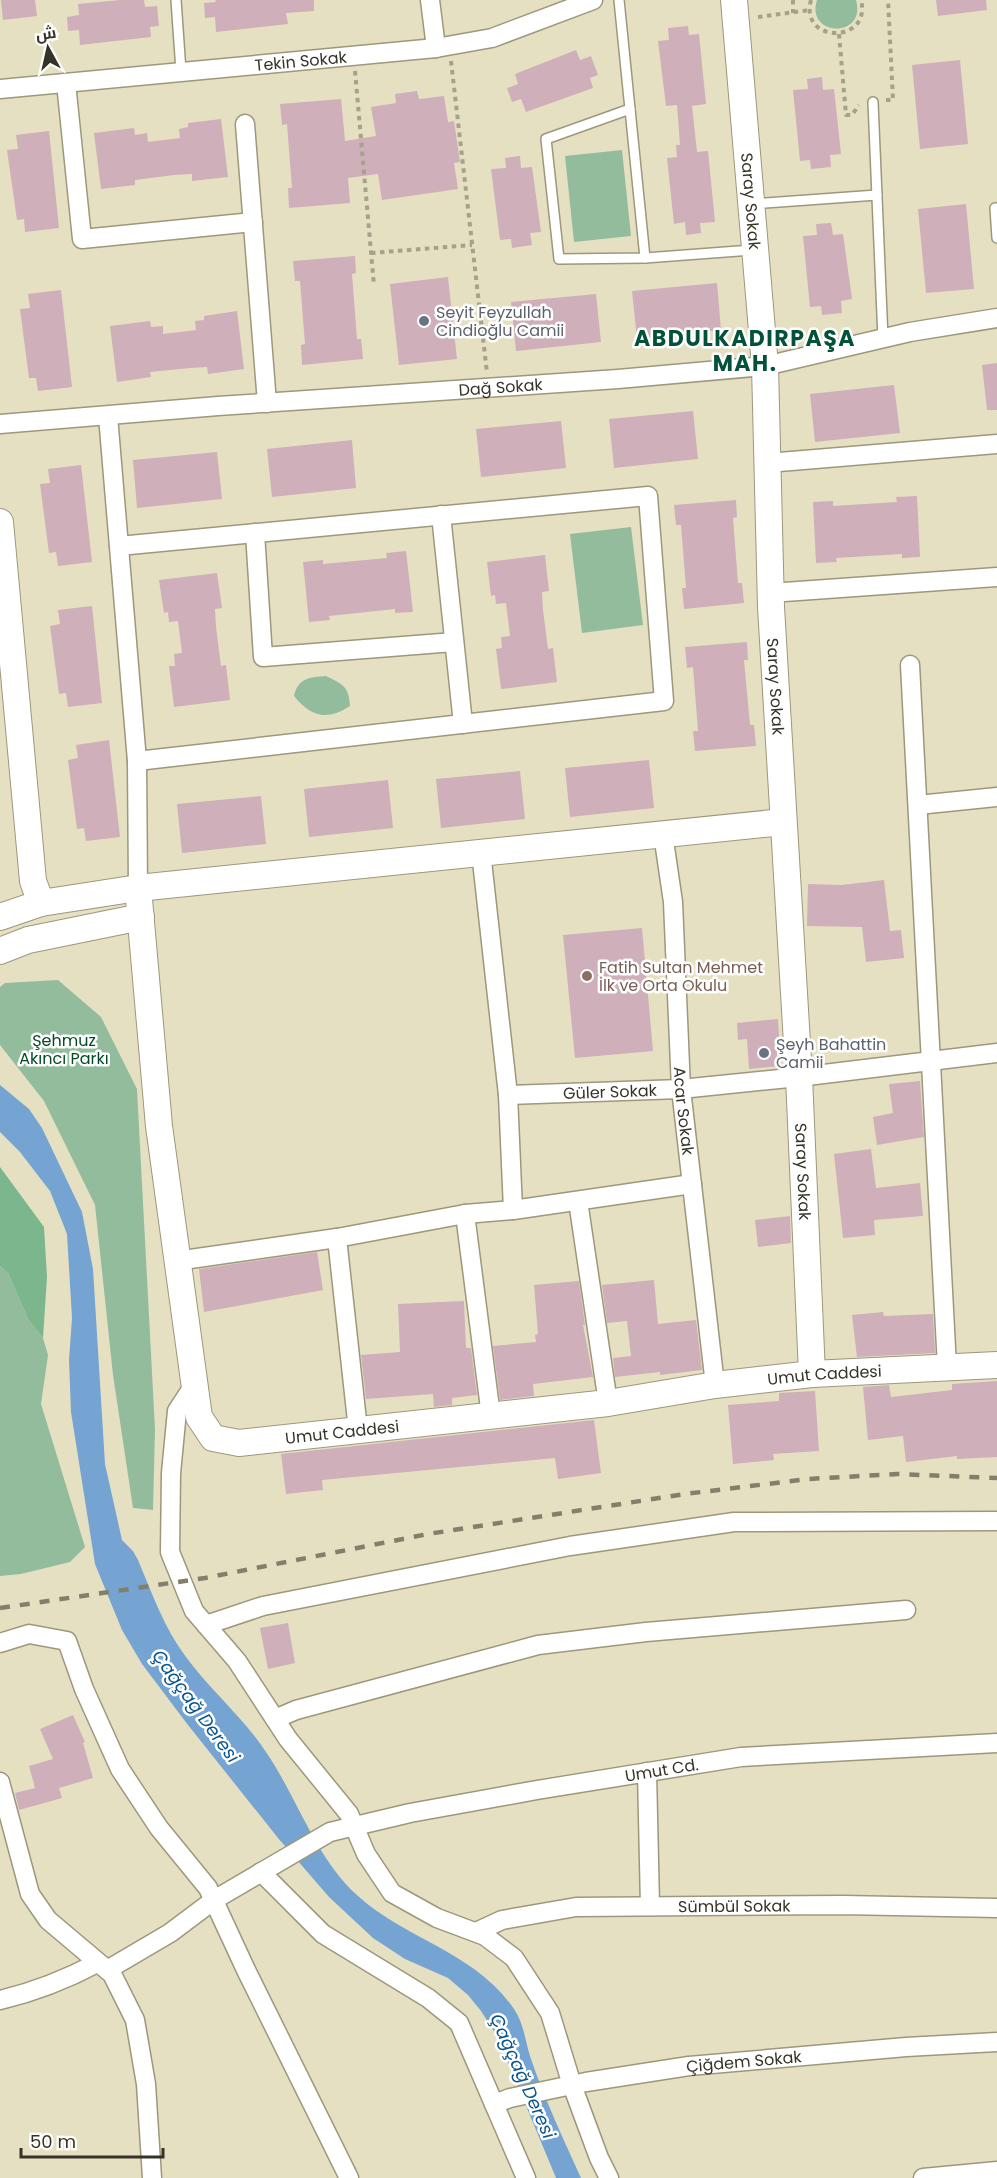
<svg xmlns="http://www.w3.org/2000/svg" width="997" height="2178" font-family="Poppins,Cairo,sans-serif">
<style>
.green{fill:#93bc9d}
.forest{fill:#7cb68d}
.water{fill:#75a4d2}
.building{fill:#ceafba}
.lines{fill:none;stroke-linecap:round;stroke-linejoin:round}
.lane-casing{stroke:#9d977c;stroke-width:12}
.street-casing{stroke:#9d977c;stroke-width:21}
.secondary-casing{stroke:#9d977c;stroke-width:28}
.path{stroke:#a6a18a;stroke-width:4;stroke-dasharray:4.5 4.5;stroke-linecap:butt}
.lane{stroke:#fff;stroke-width:9}
.street{stroke:#fff;stroke-width:18}
.secondary{stroke:#fff;stroke-width:26}
.rail{stroke:#827f6b;stroke-width:4.5;stroke-dasharray:10 10;stroke-linecap:butt}
.worship-dot{fill:#6b7280;stroke:#fff;stroke-width:2}
.education-dot{fill:#8d6e63;stroke:#fff;stroke-width:2}
.labels{text-anchor:middle;dominant-baseline:central;stroke-width:5;stroke-linejoin:round;paint-order:stroke}
.street-label{font-size:16px;fill:#353327;stroke:#fff}
.worship-label{font-size:16px;fill:#5b616d;stroke:#fff;text-anchor:start}
.education-label{font-size:16px;fill:#785e54;stroke:#fff;text-anchor:start}
.park-label{font-size:16px;fill:#044b25;stroke:#fff}
.water-label{font-size:18px;font-style:italic;fill:#09548c;stroke:#fff}
.district-label{font-size:22px;font-weight:bold;letter-spacing:1.5px;fill:#02523a;stroke:#fff}
</style>
<rect width="100%" height="100%" fill="#e6e0c3"/>
<g class="green">
<path d="M 817,0 L 856,0 C 867,39 805,37 817,0 Z"/>
<polygon points="622,150 631,236 574,242 565,156"/>
<polygon points="631,527 643,625 582,633 570,534"/>
<path d="M 326,676 C 342,684 349,686 350,706 C 327,721 311,717 294,696 C 298,678 310,677 326,676 Z"/>
<polygon points="58,980 101,1017 137,1089 155,1429 153,1510 133,1508 113,1375 95,1205 44,1101 0,1045 0,987 5,983"/>
<polygon points="0,1266 8,1273 28,1319 43,1338 48,1355 41,1404 85,1547 70,1562 21,1574 0,1576"/>
</g>
<polygon class="forest" points="0,1167 44,1227 47,1277 43,1338 28,1319 8,1273 0,1266"/>
<path class="water" d="M 0,1085 L 29,1109 L 42,1128 L 82,1212 L 93,1269 L 105,1464 L 122,1540 L 133,1551 L 138,1560 C 152,1593 164,1628 186,1657 C 211,1691 245,1719 268,1755 C 298,1800 317,1860 358,1896 C 407,1940 475,1952 514,2009 C 524,2024 525,2040 530,2056 C 544,2098 563,2138 581,2178 L 556,2178 L 497,2036 L 481,2011 L 468,1995 L 448,1978 L 405,1959 L 373,1938 L 329,1897 L 278,1838 L 188,1725 L 142,1664 L 122,1630 L 95,1564 L 71,1412 L 69,1360 L 72,1318 L 67,1234 L 50,1191 L 20,1152 L 0,1132 Z"/>
<g class="building">
<polygon points="1,0 35,0 37,16 3,20"/>
<polygon points="120,0 144,0 145,7 157,6 159,26 150,27 151,37 80,45 79,30 68,31 67,17 79,15 78,4"/>
<polygon points="215,0 314,0 314,11 286,13 288,24 216,32 215,17 205,18 204,3 216,2"/>
<polygon points="936,0 986,0 987,10 938,16"/>
<polygon points="688,26 689,35 699,34 706,104 692,106 697,152 708,151 715,222 700,223 701,233 686,235 685,222 674,224 667,158 677,157 676,145 680,145 677,105 666,106 658,41 669,40 668,28"/>
<polygon points="576,50 580,60 591,56 598,75 590,78 593,88 526,112 521,99 512,102 507,88 518,84 515,74"/>
<polygon points="960,60 968,144 920,149 912,65"/>
<polygon points="822,77 823,90 834,89 841,154 830,155 831,167 811,169 810,160 800,161 793,90 808,89 807,79"/>
<polygon points="417,91 419,99 444,96 448,122 454,121 460,162 454,163 458,189 382,200 378,174 348,178 350,203 289,208 288,188 292,188 287,124 282,125 280,104 341,99 345,141 376,136 371,107 396,103 395,94"/>
<polygon points="221,119 228,177 192,181 192,174 174,175 135,180 135,185 101,189 94,133 134,128 135,135 147,133 148,142 180,138 179,129 188,127 188,123"/>
<polygon points="49,131 59,228 25,232 24,219 17,220 7,150 18,149 16,135"/>
<polygon points="520,156 521,168 532,167 541,232 530,233 532,245 512,248 511,239 500,240 491,169 506,168 505,158"/>
<polygon points="966,204 974,289 926,293 918,209"/>
<polygon points="831,223 833,235 843,234 852,299 841,301 842,313 822,315 821,306 810,307 803,236 817,235 816,224"/>
<polygon points="355,256 356,273 352,274 357,339 361,339 363,359 302,365 301,345 305,344 300,281 295,281 293,261"/>
<polygon points="448,277 457,359 399,365 390,284"/>
<polygon points="717,283 721,330 637,339 632,291"/>
<polygon points="61,290 72,387 38,391 36,378 29,378 20,309 30,308 28,294"/>
<polygon points="596,294 601,342 516,351 511,302"/>
<polygon points="237,311 244,369 208,374 207,367 190,368 150,372 151,377 117,382 110,326 150,321 151,327 163,326 163,334 196,330 195,321 204,320 204,316"/>
<polygon points="997,363 997,410 987,410 982,365"/>
<polygon points="894,385 900,433 815,442 810,394"/>
<polygon points="693,411 698,459 614,468 609,419"/>
<polygon points="561,421 566,468 481,477 476,429"/>
<polygon points="352,440 356,488 272,497 267,449"/>
<polygon points="217,452 222,499 137,508 133,460"/>
<polygon points="81,465 92,562 58,566 56,552 49,553 40,484 50,483 48,469"/>
<polygon points="917,496 920,557 902,558 902,554 836,558 837,562 816,563 813,502 833,501 833,506 897,502 896,497"/>
<polygon points="736,500 737,517 733,518 738,583 742,583 744,603 684,609 682,588 686,588 681,525 676,525 674,505"/>
<polygon points="406,551 413,612 395,613 395,609 329,616 330,620 309,622 303,562 323,560 323,564 387,558 386,553"/>
<polygon points="545,555 549,591 542,592 543,610 548,649 553,648 557,682 501,689 496,649 502,648 501,637 510,636 506,603 496,604 495,595 491,596 487,562"/>
<polygon points="217,573 222,608 215,609 216,627 221,666 226,665 230,700 174,707 169,666 175,666 174,654 182,653 178,621 169,622 168,612 164,613 159,580"/>
<polygon points="92,606 102,703 68,707 66,693 59,694 50,626 60,624 58,610"/>
<polygon points="747,642 748,660 744,660 750,725 754,725 756,746 695,751 693,731 698,731 693,667 687,668 685,647"/>
<polygon points="109,740 120,837 86,841 84,828 77,829 68,760 78,758 76,745"/>
<polygon points="649,760 654,808 570,817 565,768"/>
<polygon points="520,771 525,819 441,828 436,779"/>
<polygon points="388,780 393,828 309,837 304,789"/>
<polygon points="261,796 266,844 182,853 177,804"/>
<polygon points="884,880 890,931 901,930 904,958 866,962 862,927 807,926 808,884 842,885"/>
<polygon points="642,928 653,1051 575,1058 563,935"/>
<polygon points="778,1019 781,1066 749,1069 747,1039 738,1040 737,1023"/>
<polygon points="920,1081 924,1137 877,1145 873,1117 893,1113 889,1084"/>
<polygon points="871,1149 876,1188 920,1183 923,1216 874,1220 875,1235 843,1238 834,1154"/>
<polygon points="790,1216 791,1243 758,1247 755,1220"/>
<polygon points="317,1252 323,1290 204,1312 199,1269"/>
<polygon points="654,1280 658,1324 696,1320 702,1370 660,1375 660,1372 615,1377 613,1358 631,1356 627,1321 607,1323 602,1285"/>
<polygon points="579,1281 585,1325 583,1325 593,1377 533,1384 534,1396 500,1400 493,1346 536,1342 535,1335 538,1334 534,1285"/>
<polygon points="464,1301 466,1348 471,1348 477,1395 452,1398 452,1405 434,1407 433,1394 366,1399 361,1355 400,1352 398,1304"/>
<polygon points="883,1312 884,1316 933,1314 935,1353 857,1357 852,1315"/>
<polygon points="997,1381 997,1457 957,1459 957,1456 906,1462 903,1436 868,1440 863,1387 889,1385 891,1397 952,1390 952,1384"/>
<polygon points="815,1391 819,1451 773,1454 774,1460 733,1464 728,1405 779,1401 779,1393"/>
<polygon points="594,1420 601,1473 558,1479 555,1458 322,1480 323,1490 286,1494 281,1454"/>
<polygon points="288,1623 295,1663 268,1669 260,1628"/>
<polygon points="73,1715 85,1742 83,1743 93,1778 59,1788 62,1798 19,1810 15,1793 35,1788 29,1766 53,1759 40,1729"/>
</g>
<g class="lines">
<defs>
<g id="lane">
<polyline points="176,0 181,71"/>
<polyline points="619,0 645,258"/>
<polyline points="873,102 883,339"/>
<polyline points="630,109 546,139 559,259 645,258 752,250"/>
<polyline points="753,204 877,195"/>
<polyline points="997,208 995,208 997,238"/>
</g>
<g id="street">
<polyline points="430,0 436,48"/>
<polyline points="66,83 82,239 253,222"/>
<path id="s1" d="M 0,89 L 436,48 L 492,38 L 593,0"/>
<polyline points="245,124 267,403"/>
<polyline points="108,416 137,761 138,888"/>
<path id="s2" d="M 0,424 L 218,406 L 618,379 L 765,366 L 910,332 L 997,318"/>
<polyline points="767,463 997,444"/>
<polyline points="441,515 463,724"/>
<polyline points="255,533 263,657 454,642"/>
<polyline points="119,546 648,496 664,701 137,761"/>
<polyline points="770,593 997,577"/>
<polyline points="910,665 947,1367"/>
<polyline points="918,805 997,797"/>
<path id="s3" d="M 663,834 L 673,902 L 681,1089 L 715,1385"/>
<polyline points="481,852 508,1095 513,1210"/>
<path id="s4" d="M 508,1095 L 681,1089 L 799,1077 L 997,1053"/>
<polyline points="578,1201 608,1403"/>
<polyline points="465,1214 491,1416"/>
<polyline points="337,1238 358,1430"/>
<polyline points="176,1261 337,1238 465,1214 513,1210 692,1184"/>
<polyline points="194,1385 177,1411 171,1473 170,1552 194,1611 237,1661 288,1739 349,1814 366,1854 392,1893 437,1918 485,1936 514,1958 550,2013 572,2085 599,2158 609,2178"/>
<polyline points="206,1625 263,1606 570,1546 734,1522 997,1521"/>
<polyline points="0,1643 29,1634 67,1641 84,1689 120,1769 159,1828 208,1888 246,1970 349,2178"/>
<polyline points="275,1719 296,1710 538,1645 646,1632 906,1610"/>
<polyline points="647,1772 650,1906"/>
<polyline points="0,1782 30,1894 48,1920 112,1974 135,2020 146,2084 152,2178"/>
<polyline points="261,1872 323,1934 428,1998 459,2023 526,2178"/>
<path id="s5" d="M 476,1932 L 502,1920 L 576,1907 L 843,1905 L 997,1908"/>
<path id="s6" d="M 107,1970 L 170,1933 L 214,1900 L 330,1832 L 410,1813 L 537,1790 L 741,1757 L 997,1743"/>
<path d="M 0,2000 C 34,1992 67,1979 97,1963"/>
<path id="s7" d="M 494,2104 L 510,2098 L 586,2082 L 689,2066 L 906,2047 L 997,2042"/>
<polyline points="923,2178 997,2171"/>
</g>
<g id="secondary">
<path id="s8" d="M 734,0 L 765,366 L 771,607 L 799,1077 L 812,1374"/>
<polyline points="0,522 33,881 41,903 138,888 783,822"/>
<path id="s9" d="M 138,888 L 159,1126 L 199,1417 L 213,1438 L 239,1443 L 608,1403 L 715,1385 L 812,1374 L 997,1365"/>
<polyline points="0,917 41,903"/>
<polyline points="0,951 28,940 141,917"/>
</g>
</defs>
<use href="#lane" class="lane-casing"/>
<use href="#street" class="street-casing"/>
<use href="#secondary" class="secondary-casing"/>
<g class="path">
<polyline points="793,0 793,13"/>
<path d="M 811,0 C 799,44 872,44 861,0"/>
<polyline points="758,17 810,10"/>
<polyline points="839,34 846,115 852,115 859,105"/>
<polyline points="451,61 487,373"/>
<polyline points="355,71 374,286"/>
<polyline points="886,100 893,100 888,0"/>
<polyline points="371,253 472,245"/>
<polyline points="785,332 790,337 799,338"/>
</g>
<use href="#lane" class="lane"/>
<use href="#street" class="street"/>
<use href="#secondary" class="secondary"/>
<polyline class="rail" points="0,1608 205,1578 428,1534 685,1494 808,1479 897,1474 997,1478"/>
</g>
<g class="worship-dot">
<circle cx="424" cy="321" r="6"/>
<circle cx="764" cy="1053" r="6"/>
</g>
<circle class="education-dot" cx="587" cy="976" r="6"/>
<g class="labels">
<g class="street-label">
<text stroke="none"><textPath href="#s1" startOffset="302">Tekin Sokak</textPath></text>
<text stroke="none"><textPath href="#s8" startOffset="202">Saray Sokak</textPath></text>
<text stroke="none"><textPath href="#s2" startOffset="502">Dağ Sokak</textPath></text>
<text stroke="none"><textPath href="#s8" startOffset="688">Saray Sokak</textPath></text>
<text stroke="none"><textPath href="#s4" startOffset="102">Güler Sokak</textPath></text>
<text stroke="none"><textPath href="#s3" startOffset="278">Acar Sokak</textPath></text>
<text stroke="none"><textPath href="#s8" startOffset="1174">Saray Sokak</textPath></text>
<text stroke="none"><textPath href="#s9" startOffset="1174">Umut Caddesi</textPath></text>
<text stroke="none"><textPath href="#s9" startOffset="688">Umut Caddesi</textPath></text>
<text stroke="none"><textPath href="#s6" startOffset="600">Umut Cd.</textPath></text>
<text stroke="none"><textPath href="#s5" startOffset="262">Sümbül Sokak</textPath></text>
<text stroke="none"><textPath href="#s7" startOffset="254">Çiğdem Sokak</textPath></text>
</g>
<g class="worship-label">
<text x="436" y="312">Seyit Feyzullah<tspan x="436" dy="18">Cindioğlu Camii</tspan></text>
<text x="776" y="1044">Şeyh Bahattin<tspan x="776" dy="18">Camii</tspan></text>
</g>
<g class="education-label">
<text x="599" y="967">Fatih Sultan Mehmet<tspan x="599" dy="18">İlk ve Orta Okulu</tspan></text>
</g>
<g class="park-label">
<text x="64" y="1040">Şehmuz<tspan x="64" dy="18">Akıncı Parkı</tspan></text>
</g>
<g class="water-label">
<text transform="translate(196 1706) rotate(54)">Çağçağ Deresi</text>
<text transform="translate(523 2076) rotate(66)">Çağçağ Deresi</text>
</g>
<g class="district-label">
<text x="745" y="338">ABDULKADIRPAŞA<tspan x="745" dy="25">MAH.</tspan></text>
</g>
</g>
<g transform="translate(48 48) rotate(352)" stroke="#ffffff" stroke-width="4.5" paint-order="stroke">
<path d="M0-4.5L10 22L0 15L-10 22Z" fill="#353327"/>
<text y="-9" font-size="16" font-weight="bold" text-anchor="middle" fill="#353327">ش</text>
</g>
<path d="M21 2148v9h142v-9" fill="none" stroke="#353327" stroke-width="3"/>
<text x="30" y="2148" font-size="18" fill="#353327" stroke="#ffffff" stroke-width="4.5" paint-order="stroke">50 m</text>
</svg>
